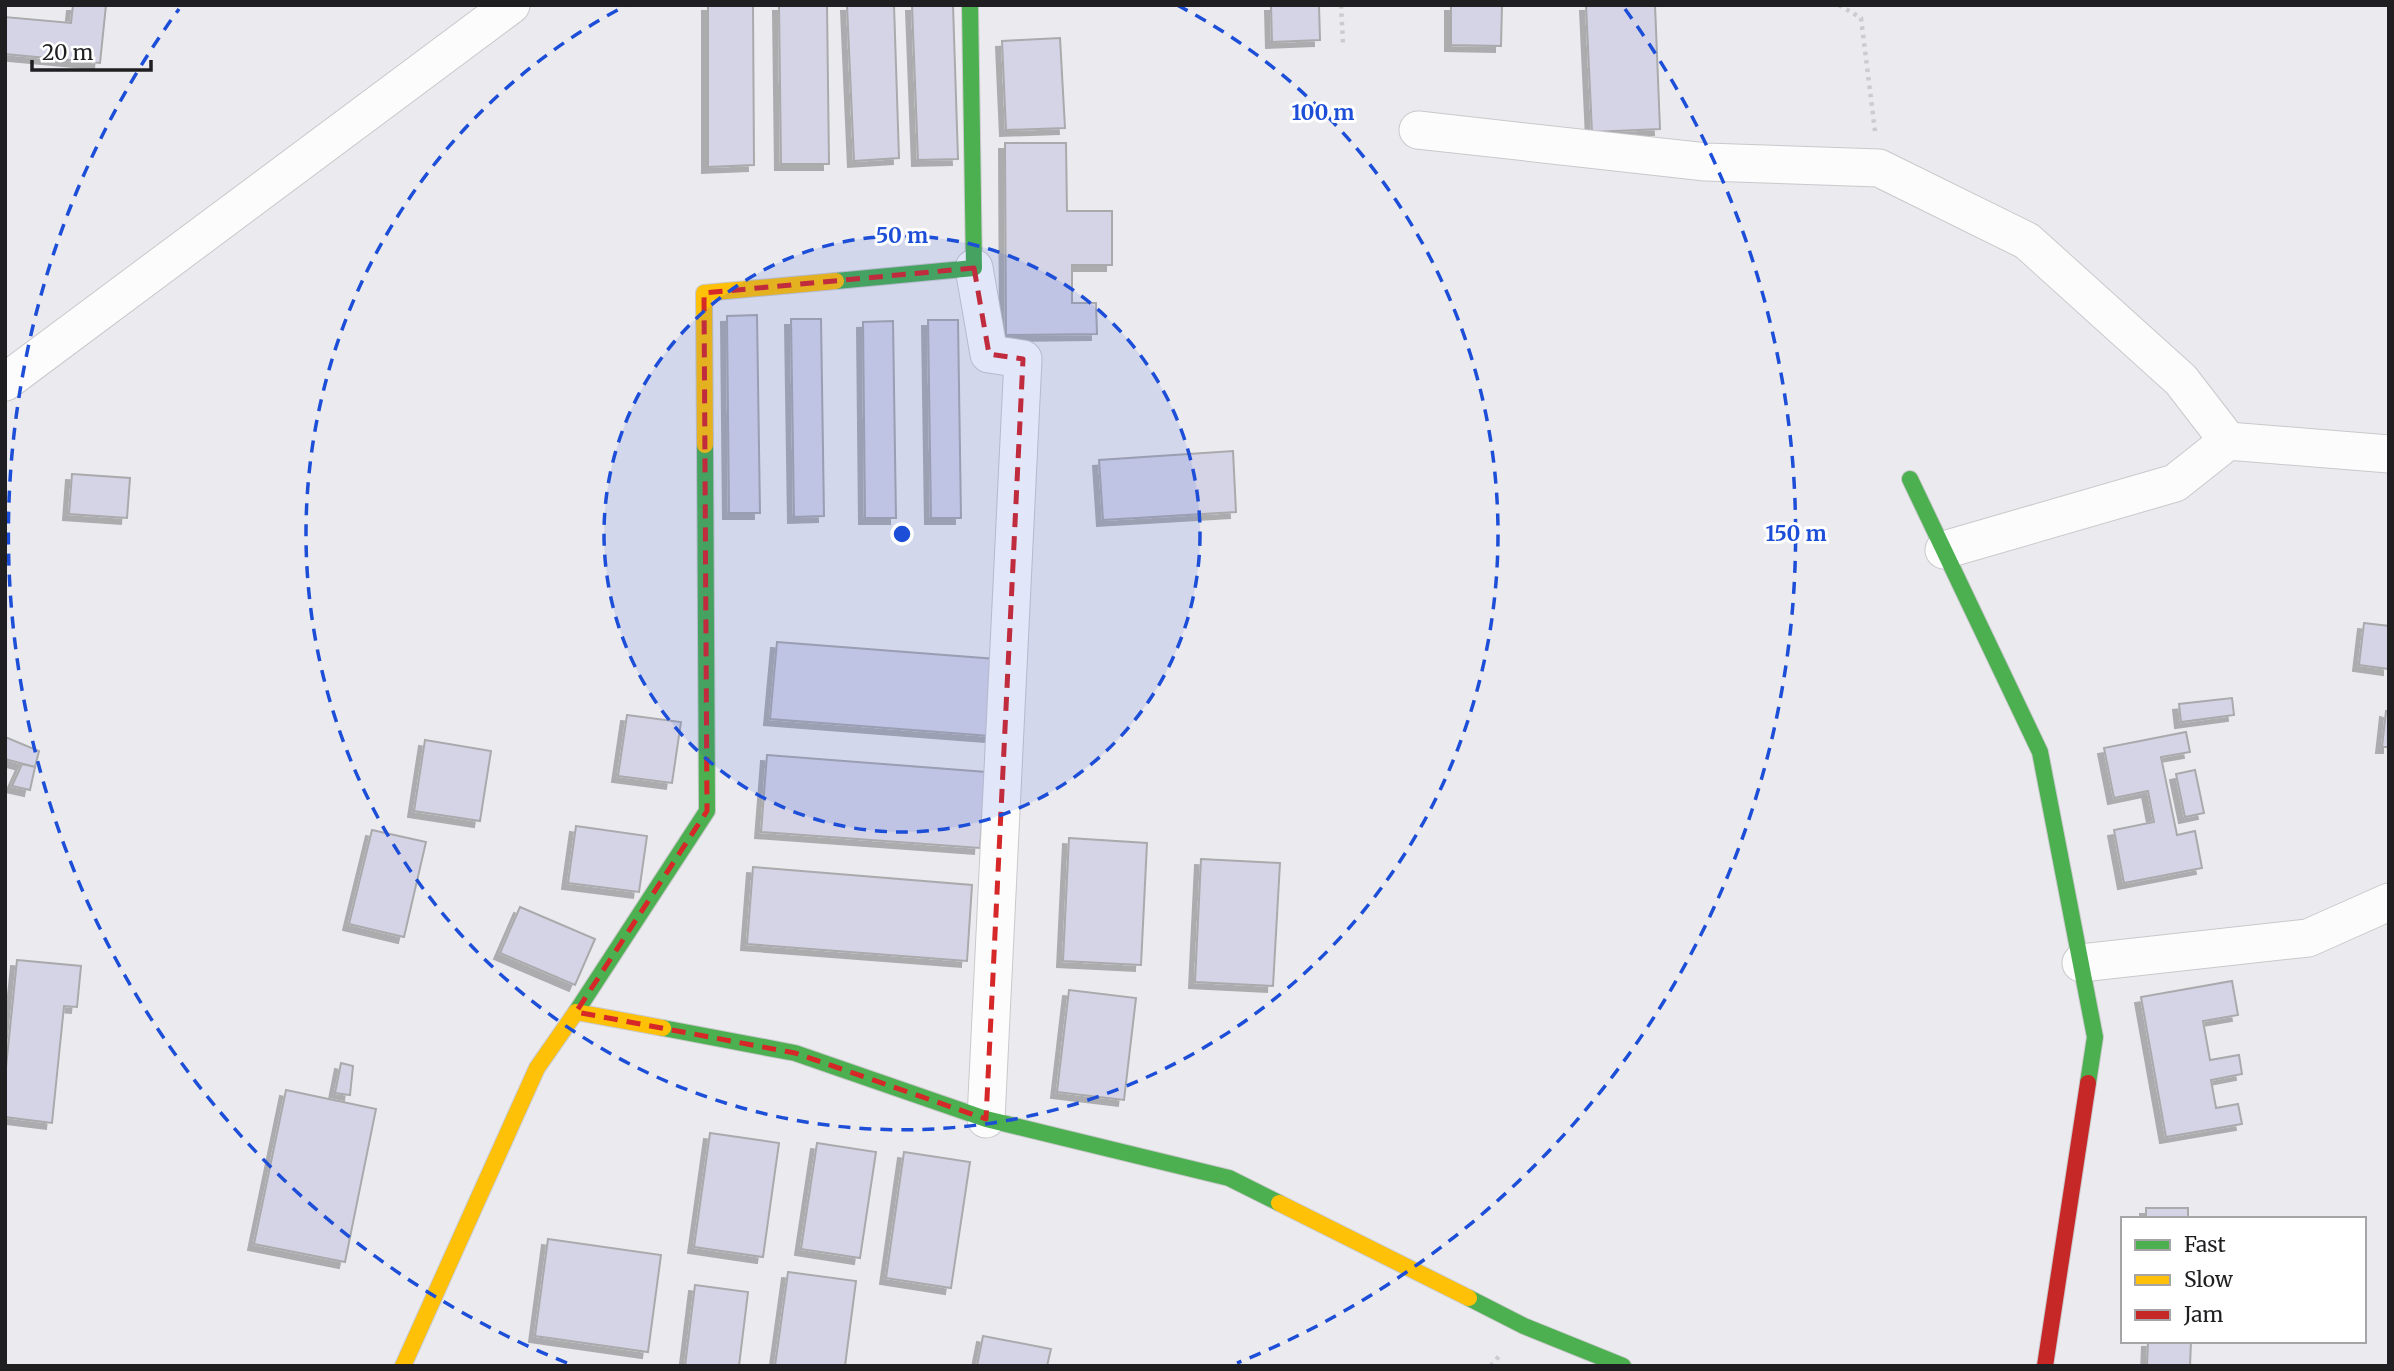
<svg xmlns="http://www.w3.org/2000/svg" width="2394" height="1371" font-family="Merriweather,serif">
<style>
.building{fill:#d5d4e6;stroke:#aaaaad;stroke-width:2;filter:url(#shadow)}
.lines{fill:none;stroke-linecap:round;stroke-linejoin:round}
.street-casing{stroke:#c9c9cc;stroke-width:39}
.fast-casing{stroke:#c9c9cc;stroke-width:18}
.slow-casing{stroke:#c9c9cc;stroke-width:18}
.jam-casing{stroke:#c9c9cc;stroke-width:18}
.path{stroke:#ccccce;stroke-width:4.5;stroke-dasharray:3.5 5;stroke-linecap:butt}
.street{stroke:#fcfcfd;stroke-width:37}
.fast{stroke:#4caf50;stroke-width:16}
.slow{stroke:#ffc107;stroke-width:16}
.jam{stroke:#c62828;stroke-width:16}
.marked{fill:none;stroke:#d62828;stroke-width:5;stroke-dasharray:14 9;stroke-linejoin:round}
.ring{fill:none;stroke:#1d4ed8;stroke-width:3.5;stroke-dasharray:12 9}
.centre{fill:#1d4ed8;stroke:#fff;stroke-width:3.5}
.ring-label{font-size:21px;text-anchor:middle;font-weight:bold;fill:#1d4ed8;stroke:#fff;stroke-width:6;stroke-linejoin:round;paint-order:stroke}
</style>
<defs>
<filter id="shadow"><feDropShadow dx="-6" dy="6" stdDeviation="0" flood-color="#0004"/></filter>
</defs>
<rect width="100%" height="100%" fill="#ebebef"/>
<g class="building">
<polygon points="73,5 106,5 100,63 5,54 5,17 71,23"/>
<polygon points="708,5 753,5 754,165 708,167"/>
<polygon points="779,5 827,5 829,164 781,164"/>
<polygon points="847,5 894,5 899,158 854,161"/>
<polygon points="912,5 953,5 958,159 918,160"/>
<polygon points="1271,5 1319,5 1320,40 1272,42"/>
<polygon points="1451,5 1502,5 1501,46 1451,45"/>
<polygon points="1586,5 1655,5 1660,129 1592,132"/>
<polygon points="1060,38 1065,128 1006,130 1002,41"/>
<polygon points="1005,143 1066,143 1067,211 1112,211 1112,265 1072,265 1072,303 1096,303 1097,334 1006,335"/>
<polygon points="757,315 760,513 729,513 727,316"/>
<polygon points="791,319 821,319 824,516 794,517"/>
<polygon points="928,320 958,320 961,518 931,518"/>
<polygon points="893,321 896,518 865,518 863,322"/>
<polygon points="1233,451 1236,512 1103,520 1099,460"/>
<polygon points="72,474 130,478 127,518 69,514"/>
<polygon points="2364,623 2389,626 2389,669 2359,665"/>
<polygon points="777,642 996,659 990,736 770,719"/>
<polygon points="2232,698 2234,715 2181,722 2179,704"/>
<polygon points="2386,711 2389,712 2389,747 2382,747"/>
<polygon points="627,715 681,722 672,783 618,776"/>
<polygon points="2186,732 2190,752 2161,757 2177,835 2195,831 2202,868 2124,883 2114,830 2154,822 2148,791 2114,798 2104,748"/>
<polygon points="5,737 39,751 35,767 5,759"/>
<polygon points="425,740 491,751 480,821 414,811"/>
<polygon points="767,755 986,772 980,848 761,832"/>
<polygon points="22,764 35,767 30,790 12,786"/>
<polygon points="2195,770 2204,813 2185,817 2176,774"/>
<polygon points="576,826 647,836 639,892 568,883"/>
<polygon points="372,830 426,842 404,937 349,924"/>
<polygon points="1069,838 1147,843 1141,965 1063,961"/>
<polygon points="1201,859 1280,863 1273,986 1195,982"/>
<polygon points="753,867 972,885 967,961 747,944"/>
<polygon points="520,907 595,939 575,985 500,953"/>
<polygon points="17,960 81,966 77,1007 64,1006 52,1123 5,1117 5,1077"/>
<polygon points="2232,981 2238,1015 2203,1021 2210,1060 2239,1055 2242,1074 2211,1080 2216,1108 2238,1104 2242,1124 2166,1137 2141,997"/>
<polygon points="1069,990 1136,998 1124,1100 1057,1092"/>
<polygon points="341,1063 353,1066 350,1095 335,1093"/>
<polygon points="286,1090 376,1109 345,1262 254,1244"/>
<polygon points="710,1133 779,1143 763,1257 694,1247"/>
<polygon points="817,1143 876,1152 860,1258 801,1249"/>
<polygon points="904,1152 970,1162 951,1288 886,1278"/>
<rect x="2146" y="1208" width="42" height="11"/>
<polygon points="548,1239 661,1255 648,1352 535,1336"/>
<polygon points="788,1272 856,1281 845,1366 775,1366"/>
<polygon points="695,1285 748,1292 739,1366 685,1366"/>
<polygon points="983,1336 1051,1349 1047,1366 977,1366"/>
<polygon points="2148,1341 2191,1341 2190,1366 2147,1366"/>
</g>
<g class="lines">
<defs>
<g id="street">
<polyline points="1418,130 1706,162 1879,168 2027,241 2181,380 2228,441"/>
<polyline points="974,268 989,354 1023,359 986,1119"/>
<polyline points="5,382 511,5"/>
<polyline points="1944,550 2175,483 2228,441 2389,454"/>
<polyline points="2081,963 2308,938 2389,902"/>
</g>
<g id="fast">
<polyline points="836,281 974,268 970,5"/>
<polyline points="1910,479 2040,752 2095,1037 2088,1083"/>
<polyline points="576,1012 707,811 705,445"/>
<polyline points="663,1028 795,1053 986,1119 1229,1178 1279,1203"/>
<polyline points="1469,1298 1524,1326 1623,1366"/>
</g>
<g id="slow">
<polyline points="705,445 704,293 836,281"/>
<polyline points="1279,1203 1469,1298"/>
<polyline points="403,1366 537,1068 576,1012 663,1028"/>
</g>
<polyline id="jam" points="2045,1366 2088,1083"/>
</defs>
<use href="#street" class="street-casing"/>
<use href="#fast" class="fast-casing"/>
<use href="#slow" class="slow-casing"/>
<use href="#jam" class="jam-casing"/>
<g class="path">
<polyline points="1341,5 1343,44"/>
<polyline points="1839,5 1861,18 1875,131"/>
<polyline points="1491,1366 1499,1356"/>
</g>
<use href="#street" class="street"/>
<use href="#fast" class="fast"/>
<use href="#slow" class="slow"/>
<use href="#jam" class="jam"/>
</g>
<path class="marked" d="M 974,268 L 989,354 L 1023,359 L 986,1119 L 795,1053 L 576,1012 L 707,811 L 704,293 Z"/>
<circle cx="902" cy="534" r="298" fill="#1d4ed8" fill-opacity=".12"/>
<g class="ring">
<circle cx="902" cy="534" r="298"/>
<path d="M1177 5A596 596 0 1 1 627 5"/>
<path d="M567 1363A894 894 0 0 1 179 9M1625 9A894 894 0 0 1 1237 1363"/>
</g>
<circle cx="902" cy="534" r="10" class="centre"/>
<g class="ring-label">
<text x="1323" y="120">100 m</text>
<text x="902" y="243">50 m</text>
<text x="1796" y="541">150 m</text>
</g>
<rect width="2394" height="1371" fill="none" stroke="#1f1f22" stroke-width="14"/>
<rect x="2121" y="1217" width="245" height="126" fill="#ffffff" stroke="#a5a5a7" stroke-width="2"/>
<rect x="2135" y="1240" width="35" height="10" fill="#4caf50" stroke="#a5a5a7" stroke-width="2"/>
<text x="2184" y="1252" font-size="21" fill="#1f1f22">Fast</text>
<rect x="2135" y="1275" width="35" height="10" fill="#ffc107" stroke="#a5a5a7" stroke-width="2"/>
<text x="2184" y="1287" font-size="21" fill="#1f1f22">Slow</text>
<rect x="2135" y="1310" width="35" height="10" fill="#c62828" stroke="#a5a5a7" stroke-width="2"/>
<text x="2184" y="1322" font-size="21" fill="#1f1f22">Jam</text>
<path d="M32 60v10h119v-10" fill="none" stroke="#1f1f22" stroke-width="3.5"/>
<text x="42" y="60" font-size="21" fill="#1f1f22" stroke="#ffffff" stroke-width="5" paint-order="stroke">20 m</text>
</svg>
